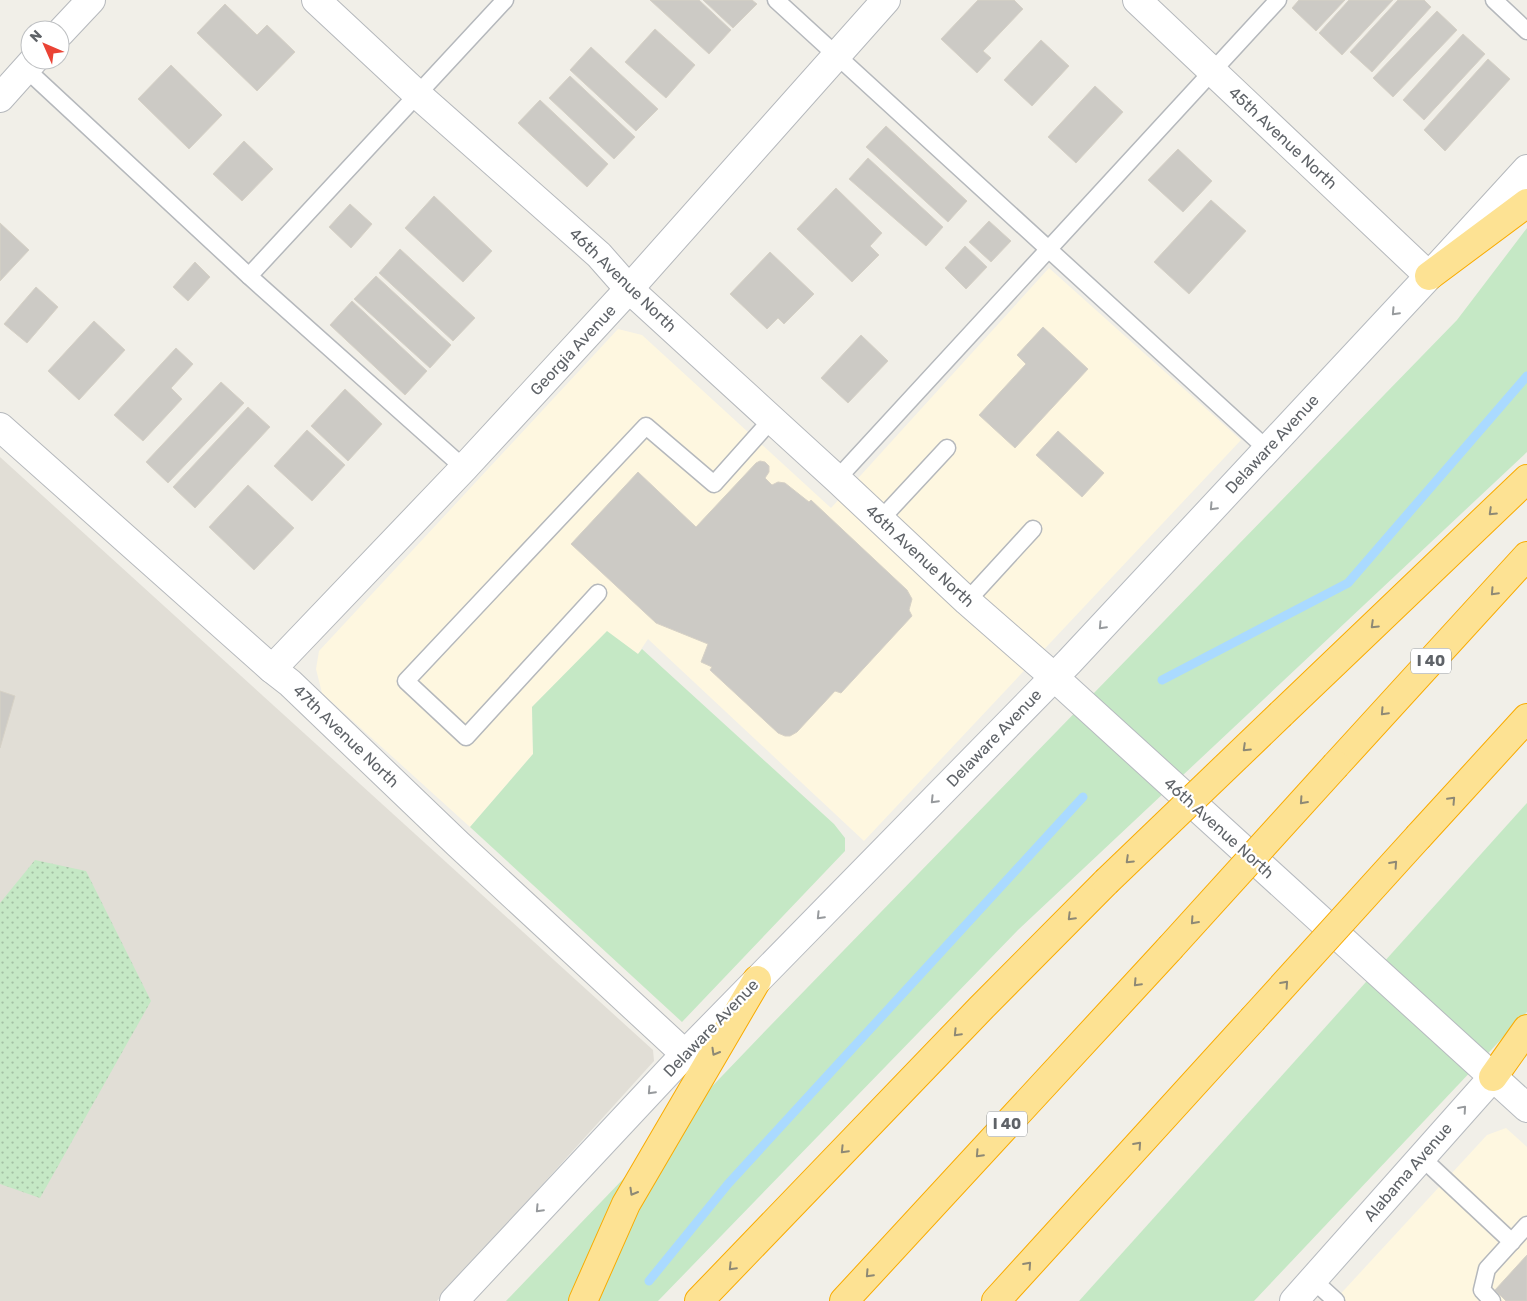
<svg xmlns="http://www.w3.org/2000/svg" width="1527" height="1301" font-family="Rubik,sans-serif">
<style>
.commercial{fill:#fef7e0}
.education{fill:#e1ded6}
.grass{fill:#c5e8c5}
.park{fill:url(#park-dots)}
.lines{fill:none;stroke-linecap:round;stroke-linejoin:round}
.stream{stroke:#aadaff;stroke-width:9}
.building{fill:#cccac5;stroke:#d6d1c6}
.service-casing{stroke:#b5b8bc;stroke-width:19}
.minor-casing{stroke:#b5b8bc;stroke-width:30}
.secondary-casing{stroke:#b6babf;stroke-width:30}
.motorway-casing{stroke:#f9ab00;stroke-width:30}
.service{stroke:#fff;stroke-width:16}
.minor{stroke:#fff;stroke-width:28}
.secondary{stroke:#fff;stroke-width:28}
.motorway{stroke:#fde293;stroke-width:28}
.motorway-bridge-casing{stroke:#f9ab00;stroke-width:30;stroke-linecap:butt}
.motorway-bridge{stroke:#fde293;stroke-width:28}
.oneway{stroke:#979a9d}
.oneway2{stroke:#8e8975}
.labels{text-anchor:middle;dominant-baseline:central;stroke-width:4.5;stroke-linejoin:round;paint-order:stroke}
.shield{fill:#fff;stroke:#8f9295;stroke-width:1}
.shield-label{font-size:15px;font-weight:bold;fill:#5f6368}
.street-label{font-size:16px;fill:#5f6368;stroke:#fff}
</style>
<defs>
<pattern id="park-dots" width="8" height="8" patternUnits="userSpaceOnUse" patternTransform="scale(1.25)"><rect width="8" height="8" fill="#c5e8c5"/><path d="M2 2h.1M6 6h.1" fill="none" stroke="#a3c0a4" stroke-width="1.8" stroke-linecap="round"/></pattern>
</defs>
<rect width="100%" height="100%" fill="#f1efe8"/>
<g class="commercial">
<polygon points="1049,268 1241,440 864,841 648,639 638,654 607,632 532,707 533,754 470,827 322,693 316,669 319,651 618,329 642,335 831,508"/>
<polygon points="1506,1128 1527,1147 1527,1301 1334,1301 1487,1135"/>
</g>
<polygon class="education" points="0,457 653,1050 654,1061 437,1301 0,1301"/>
<g class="grass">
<polygon points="1527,228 1527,452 1018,930 658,1301 506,1301 770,1026 1457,320"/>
<polygon points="607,631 638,654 642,649 834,824 845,838 845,851 682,1022 470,827 533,754 532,707"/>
<polygon points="1527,803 1527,1012 1254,1301 1079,1301"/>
</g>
<polygon class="park" points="35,860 86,871 151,1001 40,1198 0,1184 0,903"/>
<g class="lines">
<g class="stream">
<polyline points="1162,680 1348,583 1527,376"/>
<polyline points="649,1281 728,1184 1083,797"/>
</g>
</g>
<g class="building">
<polygon points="650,0 699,0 731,30 709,54"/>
<polygon points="703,0 752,0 757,4 733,28"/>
<polygon points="978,0 1014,0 1023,9 983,51 991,58 977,73 941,39"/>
<polygon points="1299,0 1345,0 1316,31 1292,8"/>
<polygon points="1349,0 1393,0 1342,55 1319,33"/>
<polygon points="1398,0 1424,0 1431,7 1372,72 1350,52"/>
<polygon points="225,4 257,35 267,25 295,52 257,91 197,33"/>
<polygon points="1437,11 1457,30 1393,97 1373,78"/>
<polygon points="655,29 695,65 666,98 625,62"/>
<polygon points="1463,34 1485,54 1424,120 1403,100"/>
<polygon points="1041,40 1069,66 1032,106 1004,80"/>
<polygon points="591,47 658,109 636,131 570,70"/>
<polygon points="1488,59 1510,79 1445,151 1424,130"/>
<polygon points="171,65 222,115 189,149 138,99"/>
<polygon points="570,76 635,137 614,159 549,98"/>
<polygon points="1095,86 1123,112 1076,163 1048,137"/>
<polygon points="540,100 608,164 587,187 518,123"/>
<polygon points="886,126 967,201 948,222 866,147"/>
<polygon points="244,141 273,169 242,201 213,174"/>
<polygon points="1178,149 1212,181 1183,212 1148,180"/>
<polygon points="868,158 943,227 926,246 849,179"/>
<polygon points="836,188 882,233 870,246 879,255 852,282 797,229"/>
<polygon points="434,196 492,251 463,282 405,228"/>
<polygon points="1211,200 1246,231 1189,294 1154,262"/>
<polygon points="350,204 372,224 351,248 329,227"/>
<polygon points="989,221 1011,241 991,262 969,242"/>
<polygon points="0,223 29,250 0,281"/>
<polygon points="965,246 987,267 966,289 945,268"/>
<polygon points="400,249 475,318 453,341 379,273"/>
<polygon points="770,252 814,294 784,324 778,318 767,329 730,294"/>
<polygon points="195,262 210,277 188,301 173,287"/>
<polygon points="376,276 451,345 430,368 354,299"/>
<polygon points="36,287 58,307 27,343 4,324"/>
<polygon points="352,301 427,371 405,395 330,325"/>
<polygon points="94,321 125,350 79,400 48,371"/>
<polygon points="1043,327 1088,369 1015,448 979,415 1026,364 1017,355"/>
<polygon points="861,335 888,361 848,403 821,378"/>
<polygon points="176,348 193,364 171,388 182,399 143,441 114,415"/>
<polygon points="221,382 244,403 168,483 146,462"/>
<polygon points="345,389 382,424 348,461 311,426"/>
<polygon points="248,407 270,427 195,508 173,487"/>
<polygon points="307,430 345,465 312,501 274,466"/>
<polygon points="1058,431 1104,473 1082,497 1036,455"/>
<polygon points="760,461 765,462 769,466 769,472 765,478 772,485 778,482 785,483 809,502 811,500 907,590 912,599 909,610 912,616 841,693 835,691 797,732 790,736 785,736 778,733 710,670 712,667 701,662 708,644 656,623 571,544 638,472 696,527 756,463"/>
<polygon points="248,485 294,528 254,570 209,527"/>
<polygon points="0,691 15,696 0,748"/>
<polygon points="1527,1255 1527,1301 1506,1301 1495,1290"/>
</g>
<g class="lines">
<defs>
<g id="service">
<polyline points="776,0 1267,449"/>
<polyline points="1494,0 1527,31"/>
<polyline points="26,69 249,276 464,468"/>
<polyline points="249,276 505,0"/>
<polyline points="837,479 1278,0"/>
<polyline points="881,519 947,448"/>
<polyline points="598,593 466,737 406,681 646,426 714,484 772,419"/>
<polyline points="967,601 1033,529"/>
<polyline points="1421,1157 1512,1242"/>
<polyline points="1313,1280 1336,1301"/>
<polyline points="1492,1301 1482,1290 1487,1269 1527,1225"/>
</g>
<g id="minor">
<polyline points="316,0 418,95 599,255 629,289 837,479 967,601 1054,677"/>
<polyline points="1137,0 1429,276 1527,169"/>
<polyline points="60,33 91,0"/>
<polyline points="0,98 34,60"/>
<polyline points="0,427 272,669 290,683 458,844 685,1054"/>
<polyline points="272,669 464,468 629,289 886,0"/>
</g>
<g id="secondary">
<polyline points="1054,677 1527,1108"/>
<polyline points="454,1301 685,1054 1069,662 1429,276"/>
<polyline points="1294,1301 1493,1077"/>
</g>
<g id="motorway">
<polyline points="1429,276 1527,203"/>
<polyline points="1281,714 1527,479"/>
<polyline points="1336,765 1527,556"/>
<polyline points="1419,836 1527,718"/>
<polyline points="1493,1077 1527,1029"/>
<polyline points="583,1301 626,1204 757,980"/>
<polyline points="699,1301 980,1009 1106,882"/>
<polyline points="844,1301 1170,948"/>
<polyline points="996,1301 1252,1020"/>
</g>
</defs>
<use href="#service" class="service-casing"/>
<use href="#minor" class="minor-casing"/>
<use href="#secondary" class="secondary-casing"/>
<use href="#motorway" class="motorway-casing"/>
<use href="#service" class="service"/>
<use href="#minor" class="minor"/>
<use href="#secondary" class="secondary"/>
<use href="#motorway" class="motorway"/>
<defs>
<g id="motorway-bridge">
<polyline points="1106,882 1281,714"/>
<polyline points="1170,948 1336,765"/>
<polyline points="1252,1020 1419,836"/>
</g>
</defs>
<use href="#motorway-bridge" class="motorway-bridge-casing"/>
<use href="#motorway-bridge" class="motorway-bridge"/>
</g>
<defs><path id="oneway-chevron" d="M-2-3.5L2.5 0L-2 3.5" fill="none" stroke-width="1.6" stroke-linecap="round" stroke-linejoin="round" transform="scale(1.25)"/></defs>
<g class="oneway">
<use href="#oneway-chevron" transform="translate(1395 312) rotate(133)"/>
<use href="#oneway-chevron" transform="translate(1213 507) rotate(133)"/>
<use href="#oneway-chevron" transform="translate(1102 626) rotate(133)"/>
<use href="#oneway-chevron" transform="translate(934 800) rotate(134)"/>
<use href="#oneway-chevron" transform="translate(820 916) rotate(134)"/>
<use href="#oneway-chevron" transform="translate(651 1091) rotate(133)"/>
<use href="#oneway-chevron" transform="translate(1463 1109) rotate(-49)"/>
<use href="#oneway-chevron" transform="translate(539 1209) rotate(133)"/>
</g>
<g class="oneway2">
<use href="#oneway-chevron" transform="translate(1492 512) rotate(136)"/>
<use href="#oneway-chevron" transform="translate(1494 592) rotate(133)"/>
<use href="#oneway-chevron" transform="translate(1374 625) rotate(136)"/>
<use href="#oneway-chevron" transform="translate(1384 712) rotate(133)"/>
<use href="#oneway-chevron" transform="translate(1246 748) rotate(136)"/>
<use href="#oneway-chevron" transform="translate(1452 800) rotate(-47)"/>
<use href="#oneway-chevron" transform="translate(1303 801) rotate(132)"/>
<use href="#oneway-chevron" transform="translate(1129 860) rotate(136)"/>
<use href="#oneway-chevron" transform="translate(1394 864) rotate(-48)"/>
<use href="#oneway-chevron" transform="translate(1071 917) rotate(135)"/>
<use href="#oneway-chevron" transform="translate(1194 921) rotate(132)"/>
<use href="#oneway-chevron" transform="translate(1137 983) rotate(133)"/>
<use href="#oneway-chevron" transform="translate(1285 984) rotate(-48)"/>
<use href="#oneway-chevron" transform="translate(957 1033) rotate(134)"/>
<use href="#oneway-chevron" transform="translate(715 1052) rotate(120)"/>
<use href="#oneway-chevron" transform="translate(1138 1145) rotate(-48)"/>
<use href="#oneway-chevron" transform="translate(844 1150) rotate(134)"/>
<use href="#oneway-chevron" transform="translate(979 1154) rotate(133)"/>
<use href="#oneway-chevron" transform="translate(633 1192) rotate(120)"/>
<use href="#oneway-chevron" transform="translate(1028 1265) rotate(-48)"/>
<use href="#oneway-chevron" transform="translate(732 1267) rotate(134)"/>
<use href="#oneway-chevron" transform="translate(869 1274) rotate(133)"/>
</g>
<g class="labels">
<g class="shield">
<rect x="1411" y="648.5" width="40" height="25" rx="4"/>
<rect x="987" y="1111.5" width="40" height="25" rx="4"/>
</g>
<g class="shield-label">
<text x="1431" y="661">I 40</text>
<text x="1007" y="1124">I 40</text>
</g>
<g class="street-label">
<text transform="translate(1283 138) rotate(43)">45th Avenue North</text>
<text transform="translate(623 280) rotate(44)">46th Avenue North</text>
<text transform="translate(573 350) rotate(-47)">Georgia Avenue</text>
<text transform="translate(1272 444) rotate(-47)">Delaware Avenue</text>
<text transform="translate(920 556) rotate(43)">46th Avenue North</text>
<text transform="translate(346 736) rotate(44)">47th Avenue North</text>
<text transform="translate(994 738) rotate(-46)">Delaware Avenue</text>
<text transform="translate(1219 828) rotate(42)">46th Avenue North</text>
<text transform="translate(711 1028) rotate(-46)">Delaware Avenue</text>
<text transform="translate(1408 1172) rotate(-49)">Alabama Avenue</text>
</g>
</g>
<g transform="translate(45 45) rotate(315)"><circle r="24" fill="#ffffff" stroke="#bfc1c3"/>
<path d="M0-4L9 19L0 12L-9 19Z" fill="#ea4335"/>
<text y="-8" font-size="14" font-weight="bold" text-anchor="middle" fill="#5f6368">N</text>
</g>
</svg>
